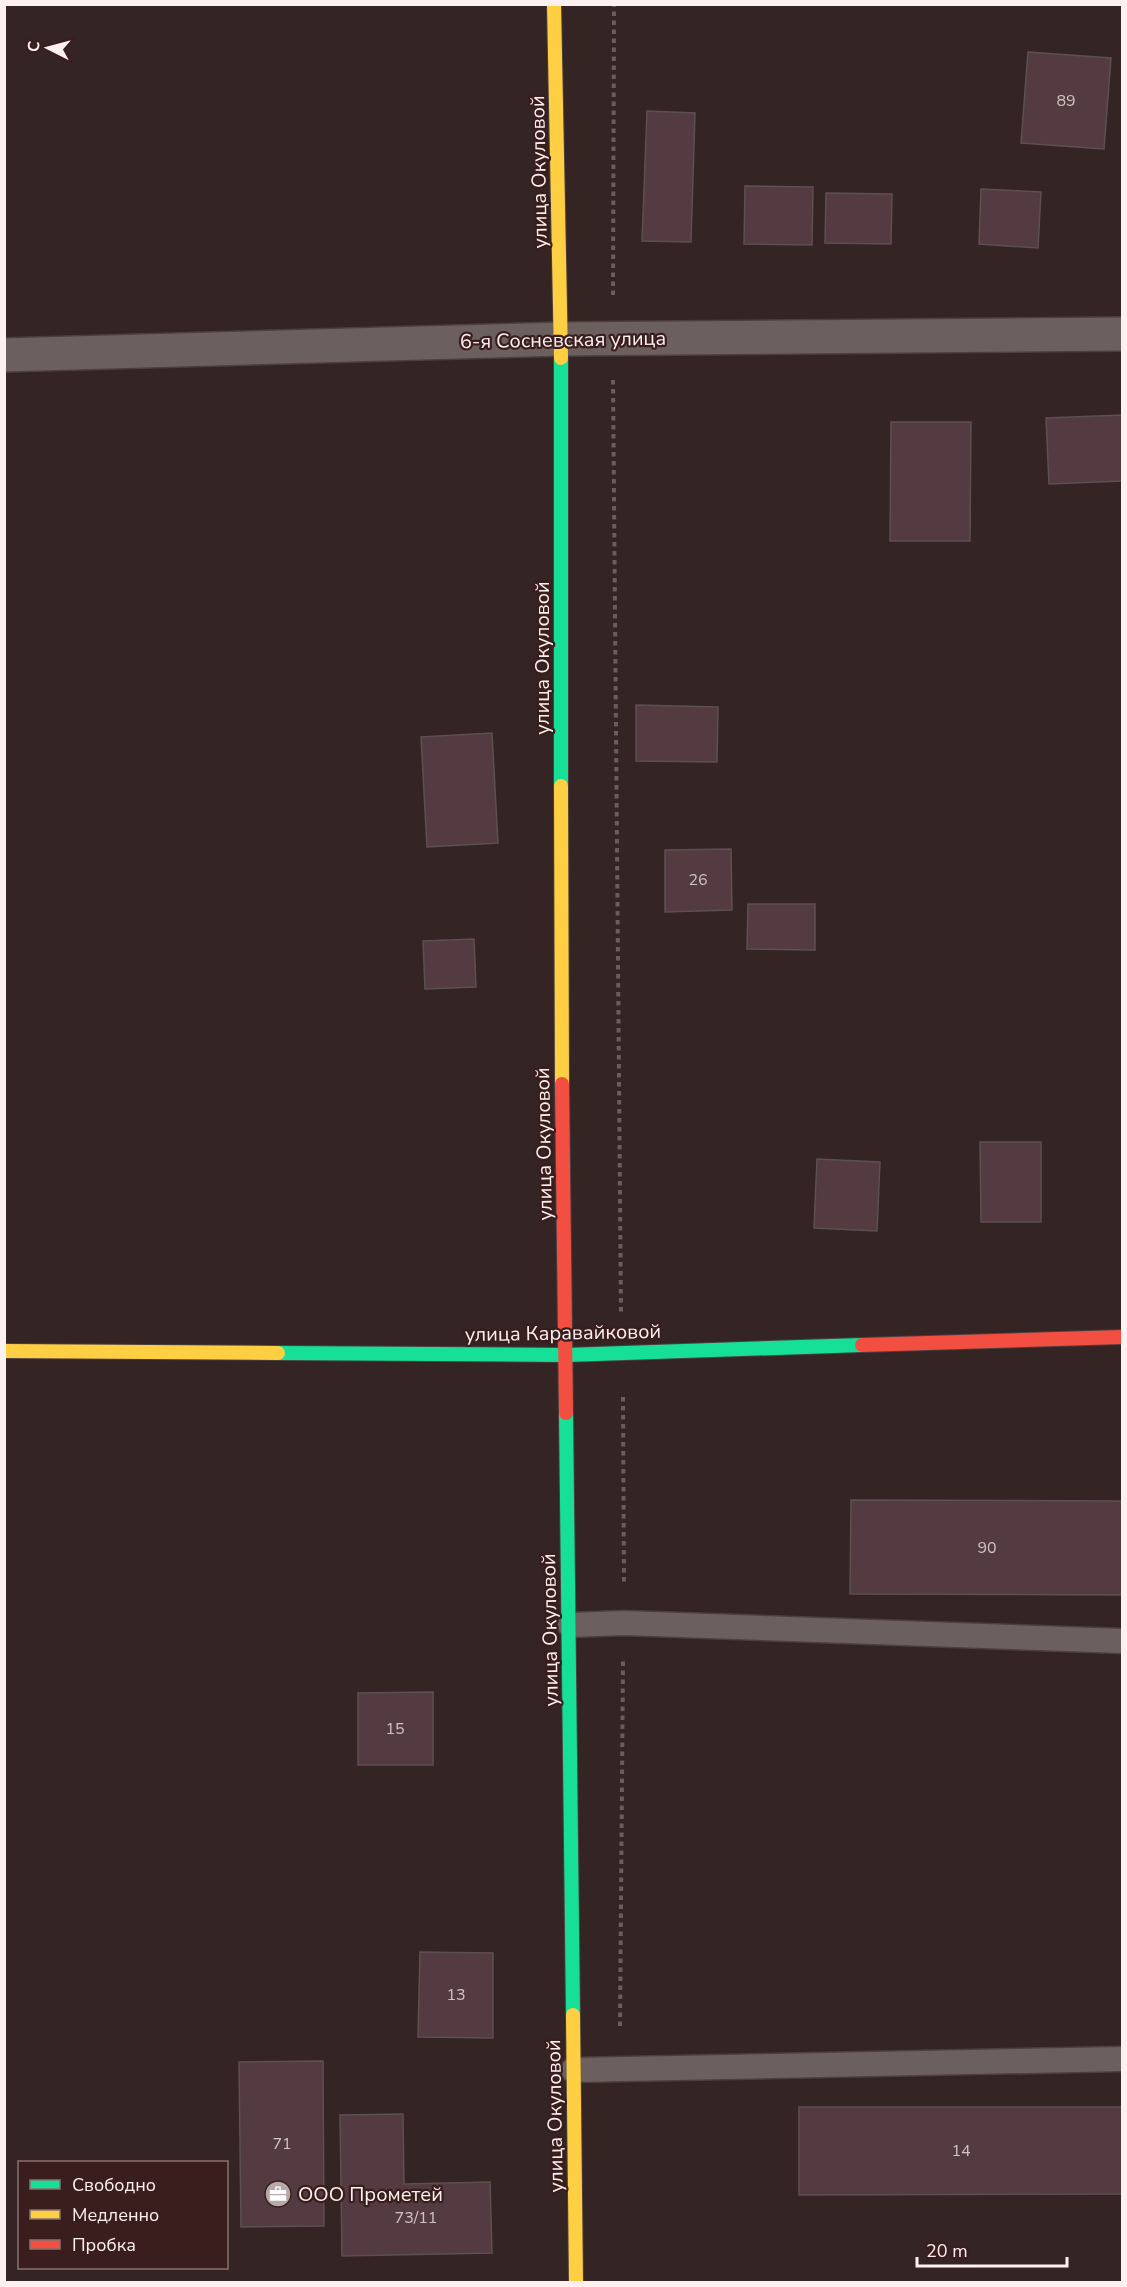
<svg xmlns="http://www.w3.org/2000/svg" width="1127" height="2287" font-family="'Nunito Sans',sans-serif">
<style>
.building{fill:#533b41;stroke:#5d5051;stroke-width:1.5}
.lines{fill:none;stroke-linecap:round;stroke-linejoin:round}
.lane-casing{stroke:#4c3f3f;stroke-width:27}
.street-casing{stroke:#4c3f3f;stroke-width:36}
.fast-casing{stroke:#4c3f3f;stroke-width:16}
.slow-casing{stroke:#4c3f3f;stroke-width:16}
.jam-casing{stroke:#4c3f3f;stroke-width:16}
.path{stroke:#6a5e5d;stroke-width:4;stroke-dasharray:4.5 4.5;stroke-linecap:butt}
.lane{stroke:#6c605e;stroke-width:24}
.street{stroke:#6c605e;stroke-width:33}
.fast{stroke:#16e098;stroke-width:14}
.slow{stroke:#ffcf43;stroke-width:14}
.jam{stroke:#f24e42;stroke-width:14}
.labels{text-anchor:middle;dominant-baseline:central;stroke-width:4.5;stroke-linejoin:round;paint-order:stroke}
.number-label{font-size:16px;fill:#d2c4c4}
.street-label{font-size:20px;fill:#fdf1f0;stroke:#3a1e1d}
.poi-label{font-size:20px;fill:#fdf1f0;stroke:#3a1e1d;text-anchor:start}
</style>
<rect width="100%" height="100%" fill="#342423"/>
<g class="building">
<polygon points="1028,52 1111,58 1104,149 1021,143"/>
<polygon points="647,111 695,113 691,242 642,241"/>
<polygon points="745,186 813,187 812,245 744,244"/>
<polygon points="981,189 1041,192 1038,248 979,244"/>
<polygon points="826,193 892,194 891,244 825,243"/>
<polygon points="1122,415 1122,481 1049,484 1046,418"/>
<polygon points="891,422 971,422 970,541 890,541"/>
<polygon points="636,705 718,707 717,762 636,761"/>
<polygon points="492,733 498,843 427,847 421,737"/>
<polygon points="731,849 732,910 665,912 665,850"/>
<polygon points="748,904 815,904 815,950 747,949"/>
<polygon points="474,939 476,987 425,989 423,941"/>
<polygon points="980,1142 1041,1142 1041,1222 981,1222"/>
<polygon points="817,1159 880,1162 877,1231 814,1228"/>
<polygon points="851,1500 1122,1501 1122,1595 850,1594"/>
<polygon points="433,1692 433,1765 358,1765 358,1693"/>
<polygon points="420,1952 493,1953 493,2038 418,2037"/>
<polygon points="323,2061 324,2226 241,2227 239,2062"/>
<polygon points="799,2107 1122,2107 1122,2194 799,2195"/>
<polygon points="403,2114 404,2184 490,2182 492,2253 342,2256 340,2115"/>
</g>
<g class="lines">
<defs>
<g id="lane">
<polyline points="570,1625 624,1623 1122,1641"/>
<polyline points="573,2070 1122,2059"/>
</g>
<polyline id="street" points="4,355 561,339 1122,334"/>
<g id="fast">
<polyline points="561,358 561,786"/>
<polyline points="278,1353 566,1355 862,1345"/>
<polyline points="566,1413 573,2015"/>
</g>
<g id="slow">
<polyline points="554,4 561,358"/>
<polyline points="561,786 562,1084"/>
<polyline points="4,1351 278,1353"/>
<polyline points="573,2015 576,2282"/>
</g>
<g id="jam">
<polyline points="562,1084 566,1413"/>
<polyline points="862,1345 1122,1337"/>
</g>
</defs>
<use href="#lane" class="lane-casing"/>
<use href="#street" class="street-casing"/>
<use href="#fast" class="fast-casing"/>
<use href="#slow" class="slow-casing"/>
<use href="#jam" class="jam-casing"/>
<g class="path">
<polyline points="613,295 614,4"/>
<polyline points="613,380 621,1312"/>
<polyline points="623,1397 624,1585"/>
<polyline points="620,2026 623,1661"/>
</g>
<use href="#lane" class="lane"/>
<use href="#street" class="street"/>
<use href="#fast" class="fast"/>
<use href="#slow" class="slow"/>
<use href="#jam" class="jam"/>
</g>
<defs>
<symbol id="office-disc" viewBox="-11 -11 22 22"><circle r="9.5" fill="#b7a9a8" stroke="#3a1e1d"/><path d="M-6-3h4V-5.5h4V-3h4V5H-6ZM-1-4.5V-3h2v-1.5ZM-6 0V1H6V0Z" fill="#fff"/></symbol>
</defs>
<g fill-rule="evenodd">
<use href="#office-disc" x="263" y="2179" width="30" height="30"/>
</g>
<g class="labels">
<g class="number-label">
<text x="1066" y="101">89</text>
<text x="698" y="880">26</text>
<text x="987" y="1548">90</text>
<text x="395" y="1729">15</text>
<text x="456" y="1995">13</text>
<text x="282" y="2144">71</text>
<text x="961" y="2151">14</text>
<text x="416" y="2218">73/11</text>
</g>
<g class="street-label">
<text transform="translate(539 172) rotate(-91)">улица Окуловой</text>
<text transform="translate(563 340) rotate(-1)">6-я Сосневская улица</text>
<text transform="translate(542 658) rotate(-90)">улица Окуловой</text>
<text transform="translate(544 1144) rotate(-91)">улица Окуловой</text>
<text transform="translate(563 1333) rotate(-1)">улица Каравайковой</text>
<text transform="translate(550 1630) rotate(-91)">улица Окуловой</text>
<text transform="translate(555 2116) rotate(-91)">улица Окуловой</text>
</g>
<g class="poi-label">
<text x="298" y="2194">ООО Прометей</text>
</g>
</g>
<rect width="1127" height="2287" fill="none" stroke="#fdf1f0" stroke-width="12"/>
<rect x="18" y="2161" width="210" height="108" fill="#3a1e1d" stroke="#887271" stroke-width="1.5"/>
<rect x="30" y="2180" width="30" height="9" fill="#16e098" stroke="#887271" stroke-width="1.5"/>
<text x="72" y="2191" font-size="18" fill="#fdf1f0">Свободно</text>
<rect x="30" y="2210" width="30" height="9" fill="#ffcf43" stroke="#887271" stroke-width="1.5"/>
<text x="72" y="2221" font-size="18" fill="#fdf1f0">Медленно</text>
<rect x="30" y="2240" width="30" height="9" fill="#f24e42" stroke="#887271" stroke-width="1.5"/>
<text x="72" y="2251" font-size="18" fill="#fdf1f0">Пробка</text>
<g transform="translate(48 48) rotate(276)" stroke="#3a1e1d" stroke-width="4.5" paint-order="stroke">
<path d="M0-4.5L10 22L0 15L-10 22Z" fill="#fdf1f0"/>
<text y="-9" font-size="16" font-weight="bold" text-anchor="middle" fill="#fdf1f0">С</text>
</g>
<path d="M917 2257v9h150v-9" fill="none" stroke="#fdf1f0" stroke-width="3"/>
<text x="926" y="2257" font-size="18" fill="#fdf1f0" stroke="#3a1e1d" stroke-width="4.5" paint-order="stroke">20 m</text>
</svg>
